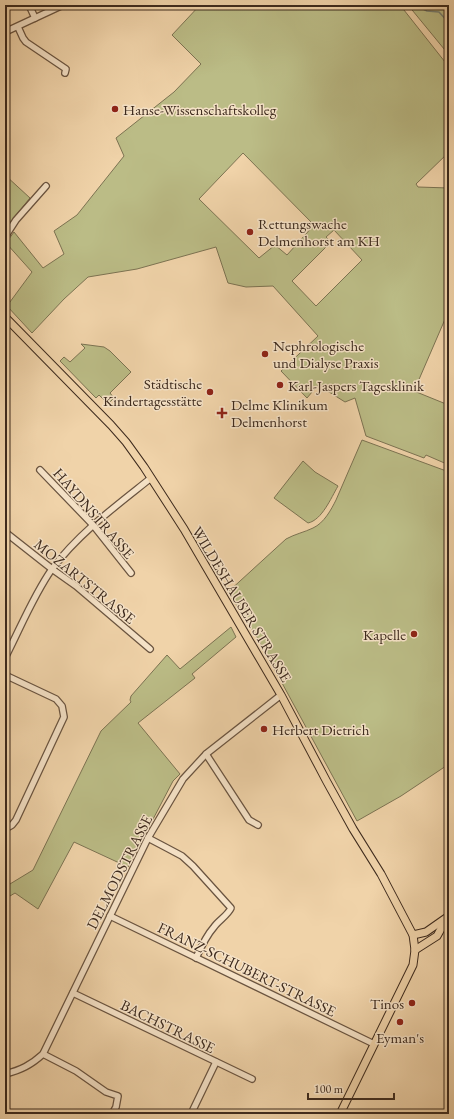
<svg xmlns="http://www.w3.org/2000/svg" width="454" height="1119" font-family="'EB Garamond',serif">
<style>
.green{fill:#bbbc86;stroke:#7c7352;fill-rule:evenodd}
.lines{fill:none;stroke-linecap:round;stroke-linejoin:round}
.stream{stroke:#757f74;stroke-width:1.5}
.minor-casing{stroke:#6a5440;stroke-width:8}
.major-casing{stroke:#3d2a1d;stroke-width:9}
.minor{stroke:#f5e2c7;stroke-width:5.5}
.major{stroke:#f0d3a9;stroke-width:7}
.poi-dot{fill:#8f2418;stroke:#f5e2c7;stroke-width:1.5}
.labels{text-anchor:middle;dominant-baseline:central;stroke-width:3;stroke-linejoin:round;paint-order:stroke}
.poi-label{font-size:15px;fill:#3d2a1d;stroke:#f5e2c7;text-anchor:start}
.street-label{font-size:15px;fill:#3d2a1d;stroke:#f5e2c7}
</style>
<rect width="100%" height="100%" fill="#f0d3a9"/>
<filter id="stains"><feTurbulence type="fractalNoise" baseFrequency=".005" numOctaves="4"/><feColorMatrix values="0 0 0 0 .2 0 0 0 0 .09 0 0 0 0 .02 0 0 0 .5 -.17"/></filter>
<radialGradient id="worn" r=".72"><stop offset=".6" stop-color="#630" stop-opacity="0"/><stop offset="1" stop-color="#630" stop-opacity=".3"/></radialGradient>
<g class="green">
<path d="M 200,5 L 400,5 L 449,67 L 449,152 L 416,184 L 418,187 L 449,188 L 449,310 L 414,391 L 446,404 L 449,398 L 449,465 L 426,455 L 424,458 L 366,436 L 355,398 L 345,402 L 318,385 L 307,398 L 281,371 L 318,336 L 273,286 L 246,287 L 228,283 L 216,247 L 137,269 L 88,277 L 64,299 L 32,333 L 7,306 L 32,272 L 6,243 L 14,232 L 43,268 L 64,254 L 54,231 L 77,215 L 124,156 L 116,138 L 174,92 L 201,64 L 172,35 ZM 243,153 L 314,225 L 287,255 L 275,245 L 259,258 L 199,199 ZM 334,230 L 362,260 L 316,306 L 292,281 L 331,242 L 326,237 Z"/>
<polygon points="408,5 449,5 449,55"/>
<polygon points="5,175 30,198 8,225 5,222"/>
<polygon points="81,344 104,347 110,351 131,372 110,393 114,398 108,404 99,395 96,398 60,361 64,357 70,362 85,348"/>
<path d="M 362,440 L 449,472 L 449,764 L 401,796 L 357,821 L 257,637 L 228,592 L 286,539 C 295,534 305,532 313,528 C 324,523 331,510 336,500 Z"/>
<path d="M 303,461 L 315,472 L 338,486 C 331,498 322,520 308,523 L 274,498 Z"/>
<polygon points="231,627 236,637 192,674 195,678 138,723 180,774 173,781 128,867 74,842 38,909 15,893 5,899 5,887 33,870 101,731 131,702 130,700 131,696 167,655 180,669"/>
</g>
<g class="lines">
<polyline class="stream" points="415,5 427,11 439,12 449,23"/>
<defs>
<g id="minor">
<polyline points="29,5 35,18"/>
<polyline points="18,27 23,38 26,42 66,69 65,73"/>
<polyline points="5,32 63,5"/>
<polyline points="5,237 16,220 46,186"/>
<polyline points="40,470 93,525 131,573"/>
<polyline points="5,532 52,569 76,586 150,649"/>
<path d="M 5,658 C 20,629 33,596 52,569 C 79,533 116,506 151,478"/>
<polyline points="5,675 56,699 62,706 64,717 16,820 12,825 5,829"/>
<polyline points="206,754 249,820 258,825"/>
<path d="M 148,838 L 167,848 L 182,856 L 193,866 L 231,908 C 228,915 218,921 214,927 C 206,936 201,947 196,958"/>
<polyline points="110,916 374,1044"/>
<polyline points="73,993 252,1079"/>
<polyline points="43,1054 76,1071 106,1092 118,1096 116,1107 112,1114"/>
<path d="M 5,1074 C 21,1070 31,1065 43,1054 L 148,838 L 183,779 L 206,754 L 281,695"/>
<polyline points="191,1114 216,1062"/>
</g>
<g id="major">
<polyline points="5,317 111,425 126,442 144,467 184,529 281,695 327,782 353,829 381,874 413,935 415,950 413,965 340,1114"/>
<polyline points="413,935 426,932 446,918"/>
<polyline points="415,950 437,936 447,918"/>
</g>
</defs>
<use href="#minor" class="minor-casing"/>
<use href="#major" class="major-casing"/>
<use href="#minor" class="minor"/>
<use href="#major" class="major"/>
</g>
<g class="poi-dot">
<circle cx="115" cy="109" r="4"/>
<circle cx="250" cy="232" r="4"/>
<circle cx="265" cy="354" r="4"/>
<circle cx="280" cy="385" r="4"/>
<circle cx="210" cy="392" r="4"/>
<path d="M220 407h4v4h4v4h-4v4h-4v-4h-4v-4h4z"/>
<circle cx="414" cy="634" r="4"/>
<circle cx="264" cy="729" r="4"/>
<circle cx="412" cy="1003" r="4"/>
<circle cx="400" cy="1022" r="4"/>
</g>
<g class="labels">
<g class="poi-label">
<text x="123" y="109">Hanse-Wissenschaftskolleg</text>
<text x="258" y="223">Rettungswache<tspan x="258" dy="17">Delmenhorst am KH</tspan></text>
<text x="273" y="345">Nephrologische<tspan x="273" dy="17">und Dialyse Praxis</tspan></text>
<text x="202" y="383" text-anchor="end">Städtische<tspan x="202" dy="17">Kindertagesstätte</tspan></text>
<text x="288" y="385">Karl-Jaspers Tagesklinik</text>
<text x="231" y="404">Delme Klinikum<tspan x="231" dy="17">Delmenhorst</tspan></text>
<text x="406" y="634" text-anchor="end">Kapelle</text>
<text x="272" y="729">Herbert Dietrich</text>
<text x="404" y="1003" text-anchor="end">Tinos</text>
<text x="400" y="1037" text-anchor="middle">Eyman's</text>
</g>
<g class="street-label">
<text transform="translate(94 513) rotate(49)">HAYDNSTRASSE</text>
<text transform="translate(85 581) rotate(39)">MOZARTSTRASSE</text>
<text transform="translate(242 604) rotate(59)">WILDESHAUSER STRASSE</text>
<text transform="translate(119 872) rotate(-63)">DELMODSTRASSE</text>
<text transform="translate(247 969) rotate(26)">FRANZ-SCHUBERT-STRASSE</text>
<text transform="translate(168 1026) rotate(26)">BACHSTRASSE</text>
</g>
</g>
<rect width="454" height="1119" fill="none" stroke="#f0d3a9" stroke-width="20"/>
<rect x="6" y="6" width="442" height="1107" fill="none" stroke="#3d2a1d" stroke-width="2"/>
<rect x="10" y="10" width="434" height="1099" fill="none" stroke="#3d2a1d"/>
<path d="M308 1093v6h86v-6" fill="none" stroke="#3d2a1d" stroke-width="2"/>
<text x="314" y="1093" font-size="12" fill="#3d2a1d" stroke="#f5e2c7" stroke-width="3" paint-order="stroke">100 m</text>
<rect width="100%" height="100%" filter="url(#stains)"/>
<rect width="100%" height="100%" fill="url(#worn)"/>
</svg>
